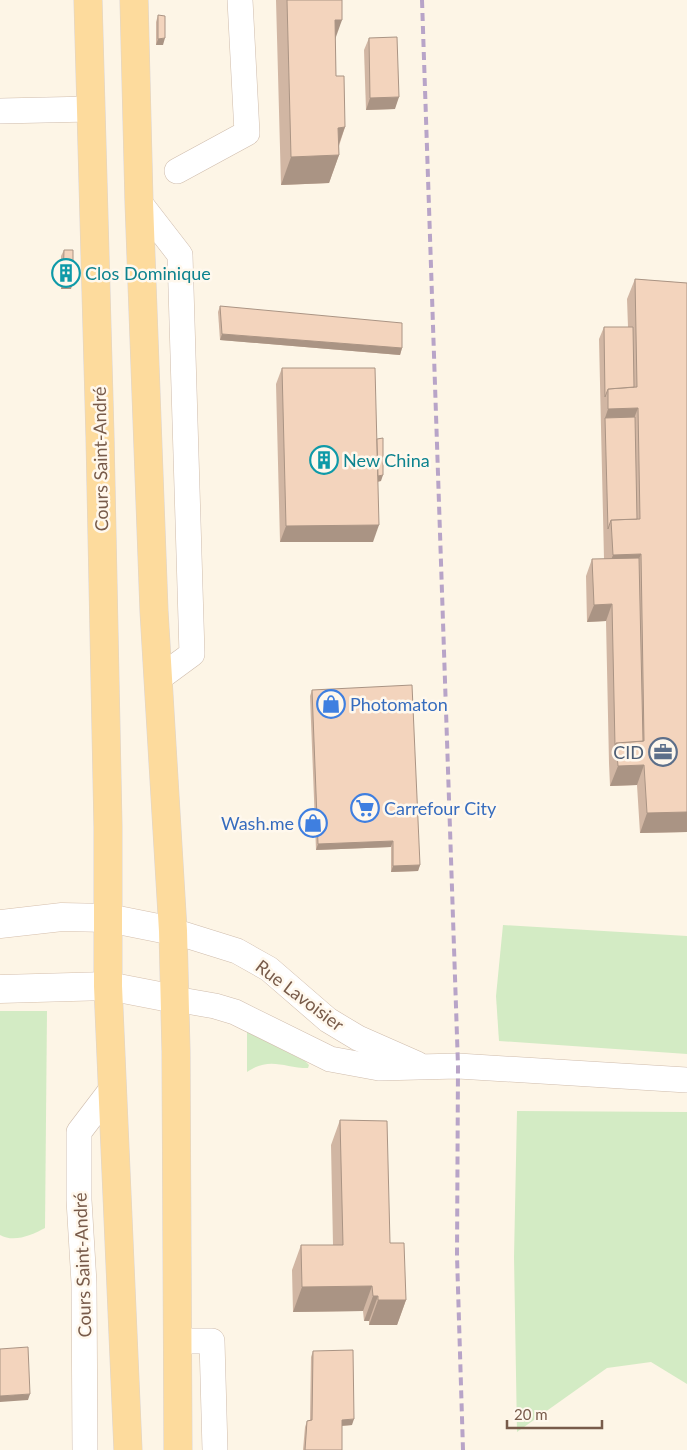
<svg xmlns="http://www.w3.org/2000/svg" width="687" height="1450" font-family="Lato,sans-serif">
<style>
.green{fill:#d3ebc4}
.lines{fill:none;stroke-linecap:round;stroke-linejoin:round}
.minor-casing{stroke:#cfbcac;stroke-width:26}
.secondary-casing{stroke:#d5bfac;stroke-width:29}
.primary-casing{stroke:#dcd4d0;stroke-width:29}
.minor{stroke:#fff;stroke-width:25}
.secondary{stroke:#fff;stroke-width:28}
.primary{stroke:#fddb9d;stroke-width:28}
.rail{stroke:#b8a4c8;stroke-width:4;stroke-dasharray:8 5;stroke-linecap:butt}
.wall{fill:#d1b6a3}
.shaded-wall{fill:#aa9484}
.building{fill:#f3d4bd;stroke:#aa9484}
.labels{text-anchor:middle;dominant-baseline:central;stroke-width:5;stroke-linejoin:round;paint-order:stroke}
.culture-label{font-size:18px;fill:#0d838f;stroke:#fff8ed;text-anchor:start}
.street-label{font-size:18px;fill:#785b4a;stroke:#fff8ed}
.shop-label{font-size:18px;fill:#366cbe;stroke:#fff8ed;text-anchor:start}
.service-label{font-size:18px;fill:#4e5e75;stroke:#fff8ed;text-anchor:end}
</style>
<rect width="100%" height="100%" fill="#fdf5e6"/>
<g class="green">
<polygon points="503,925 687,936 687,1054 499,1041 496,996"/>
<path d="M 0,1011 L 47,1011 L 45,1228 C 32,1235 14,1243 0,1235 Z"/>
<path d="M 247,1032 L 305,1061 L 309,1065 L 308,1068 C 284,1068 270,1056 247,1072 Z"/>
<polygon points="517,1111 687,1112 687,1384 651,1362 607,1368 517,1432 514,1257"/>
</g>
<g class="lines">
<defs>
<g id="minor">
<polyline points="0,111 91,109"/>
<polyline points="177,171 247,133 240,0"/>
<polyline points="139,202 180,255 192,654 158,679"/>
<polyline points="173,931 237,951 269,969 328,1020 358,1038 417,1064"/>
<polyline points="175,999 215,1006 235,1012 330,1059 379,1068 458,1066 687,1080"/>
<polyline points="177,1341 212,1341 215,1450"/>
<polyline points="85,1450 84,1283 79,1200 79,1132 111,1090"/>
</g>
<g id="secondary">
<polyline points="0,924 62,917 108,918 173,931"/>
<polyline points="0,989 108,986 175,999"/>
</g>
<g id="primary">
<polyline points="88,0 100,437 108,827 108,986 128,1450"/>
<polyline points="134,0 139,202 154,611 173,931 176,1051 178,1450"/>
</g>
</defs>
<use href="#minor" class="minor-casing"/>
<use href="#secondary" class="secondary-casing"/>
<use href="#primary" class="primary-casing"/>
<use href="#minor" class="minor"/>
<use href="#secondary" class="secondary"/>
<use href="#primary" class="primary"/>
<polyline class="rail" points="422,0 458,1066 457,1256 463,1450"/>
</g>
<g class="wall">
<polygon points="276,0 342,0 335,40 336,76 345,127 339,146 339,155 329,183 281,185"/>
<polygon points="158,15 163,45 156,45 156,22"/>
<polygon points="369,38 395,109 366,110 364,50"/>
<polygon points="64,250 71,289 61,289 61,256"/>
<polygon points="635,279 687,283 687,832 640,833 637,785 610,786 609,763 606,621 587,622 586,576 592,559 604,559 599,339 604,327 628,327 627,299"/>
<polygon points="220,306 402,348 400,355 220,340 218,312"/>
<polygon points="282,368 377,439 381,481 378,482 373,542 280,542 276,384"/>
<polygon points="312,690 420,865 418,871 391,872 391,847 316,850 310,696"/>
<polygon points="340,1120 390,1243 406,1300 397,1325 369,1325 369,1321 364,1321 363,1311 293,1312 292,1270 301,1245 333,1245 331,1145"/>
<polygon points="313,1351 352,1425 342,1426 342,1450 303,1450 305,1427 307,1421 310,1420 311,1357"/>
</g>
<g class="shaded-wall">
<polygon points="335,20 342,20 332,48"/>
<polygon points="165,38 163,45 156,45 158,39"/>
<polygon points="399,97 395,109 366,110 370,98"/>
<polygon points="345,127 335,155 338,128"/>
<polygon points="339,155 329,183 281,185 291,157"/>
<polygon points="63,283 73,283 71,289 61,289"/>
<polygon points="222,334 402,348 400,355 220,340"/>
<polygon points="638,408 630,429 605,418 608,409"/>
<polygon points="383,475 381,481 372,482 374,476"/>
<polygon points="379,525 373,542 280,542 286,526"/>
<polygon points="641,554 633,575 605,575 613,555"/>
<polygon points="612,604 606,621 587,622 594,605"/>
<polygon points="644,765 637,785 610,786 618,766"/>
<polygon points="687,812 687,832 640,833 647,813"/>
<polygon points="393,841 391,847 316,850 318,844"/>
<polygon points="420,865 418,871 391,872 393,866"/>
<polygon points="372,1286 363,1311 293,1312 302,1287"/>
<polygon points="373,1296 378,1296 369,1321 364,1321"/>
<polygon points="378,1300 406,1300 397,1325 369,1325"/>
<polygon points="30,1394 28,1400 0,1402 0,1396"/>
<polygon points="354,1419 352,1425 339,1426 342,1420"/>
</g>
<g class="building">
<polygon points="287,0 342,0 342,20 335,20 336,76 344,76 345,127 338,128 339,155 291,157"/>
<polygon points="158,15 165,16 165,38 158,39"/>
<polygon points="397,37 399,97 370,98 369,38"/>
<polygon points="64,250 73,250 73,283 63,283"/>
<polygon points="635,279 687,283 687,812 647,813 644,765 618,766 616,743 644,741 641,554 613,555 611,520 640,519 638,408 608,409 608,389 637,387"/>
<polygon points="220,306 402,323 402,348 222,334"/>
<polygon points="604,327 633,327 634,387 608,389 605,397"/>
<polygon points="282,368 375,368 379,525 286,526"/>
<polygon points="635,417 637,519 611,520 608,529 605,418"/>
<polygon points="383,438 383,475 378,476 377,439"/>
<polygon points="639,558 643,741 616,743 615,746 612,604 594,605 592,559"/>
<polygon points="412,685 420,865 393,866 393,841 318,844 312,690"/>
<polygon points="340,1120 387,1121 390,1243 404,1243 406,1300 378,1300 378,1296 373,1296 372,1286 302,1287 301,1245 343,1245"/>
<polygon points="28,1347 30,1394 0,1396 0,1349"/>
<polygon points="353,1350 354,1419 342,1420 342,1450 305,1450 307,1421 312,1420 313,1351"/>
</g>
<defs>
<symbol id="building-ring" viewBox="-11 -11 22 22"><circle r="9.5" fill="#fff8ed" stroke="#0f9aa8" stroke-width="1.5"/><path d="M-4-6H4V6H1V3H-1V6H-4ZM-2.5-4.3h1.7v1.8h-1.7ZM.8-4.3h1.7v1.8H.8ZM-2.5-1h1.7V.8h-1.7ZM.8-1h1.7V.8H.8Z" fill="#0f9aa8"/></symbol>
<symbol id="shop-ring" viewBox="-11 -11 22 22"><circle r="9.5" fill="#fff8ed" stroke="#3f7fe0" stroke-width="1.5"/><path d="M-5-2.5h2.3a2.7 3.5 0 0 1 5.4 0H5L5.5 6h-11ZM-1.5-2.5h3a1.5 2.3 0 0 0-3 0Z" fill="#3f7fe0"/></symbol>
<symbol id="office-ring" viewBox="-11 -11 22 22"><circle r="9.5" fill="#fff8ed" stroke="#5c6f8a" stroke-width="1.5"/><path d="M-6-3h4V-5.5h4V-3h4V5H-6ZM-1-4.5V-3h2v-1.5ZM-6 0V1H6V0Z" fill="#5c6f8a"/></symbol>
<symbol id="supermarket-ring" viewBox="-11 -11 22 22"><circle r="9.5" fill="#fff8ed" stroke="#3f7fe0" stroke-width="1.5"/><path d="M-6-5.5h2.5l.6 2H6L4.5 2H-2.5L-4.4-4H-6ZM-1.5 3.2a1.3 1.3 0 1 0 .1 0ZM3 3.2a1.3 1.3 0 1 0 .1 0Z" fill="#3f7fe0"/></symbol>
</defs>
<g fill-rule="evenodd">
<use href="#building-ring" x="50" y="257" width="32" height="32"/>
<use href="#building-ring" x="308" y="444" width="32" height="32"/>
<use href="#shop-ring" x="315" y="688" width="32" height="32"/>
<use href="#office-ring" x="647" y="736" width="32" height="32"/>
<use href="#supermarket-ring" x="349" y="792" width="32" height="32"/>
<use href="#shop-ring" x="297" y="807" width="32" height="32"/>
</g>
<g class="labels">
<g class="culture-label">
<text x="85" y="273">Clos Dominique</text>
<text x="343" y="460">New China</text>
</g>
<g class="street-label">
<text transform="translate(100 459) rotate(-91)">Cours Saint-André</text>
<text transform="translate(300 995) rotate(37)">Rue Lavoisier</text>
<text transform="translate(82 1265) rotate(-92)">Cours Saint-André</text>
</g>
<g class="shop-label">
<text x="350" y="704">Photomaton</text>
<text x="384" y="808">Carrefour City</text>
<text x="294" y="823" text-anchor="end">Wash.me</text>
</g>
<g class="service-label">
<text x="644" y="752">CID</text>
</g>
</g>
<path d="M507 1420v8h95v-8" fill="none" stroke="#785b4a" stroke-width="2.5"/>
<text x="514" y="1420" font-size="15" fill="#785b4a" stroke="#fff8ed" stroke-width="4" paint-order="stroke">20 m</text>
</svg>
